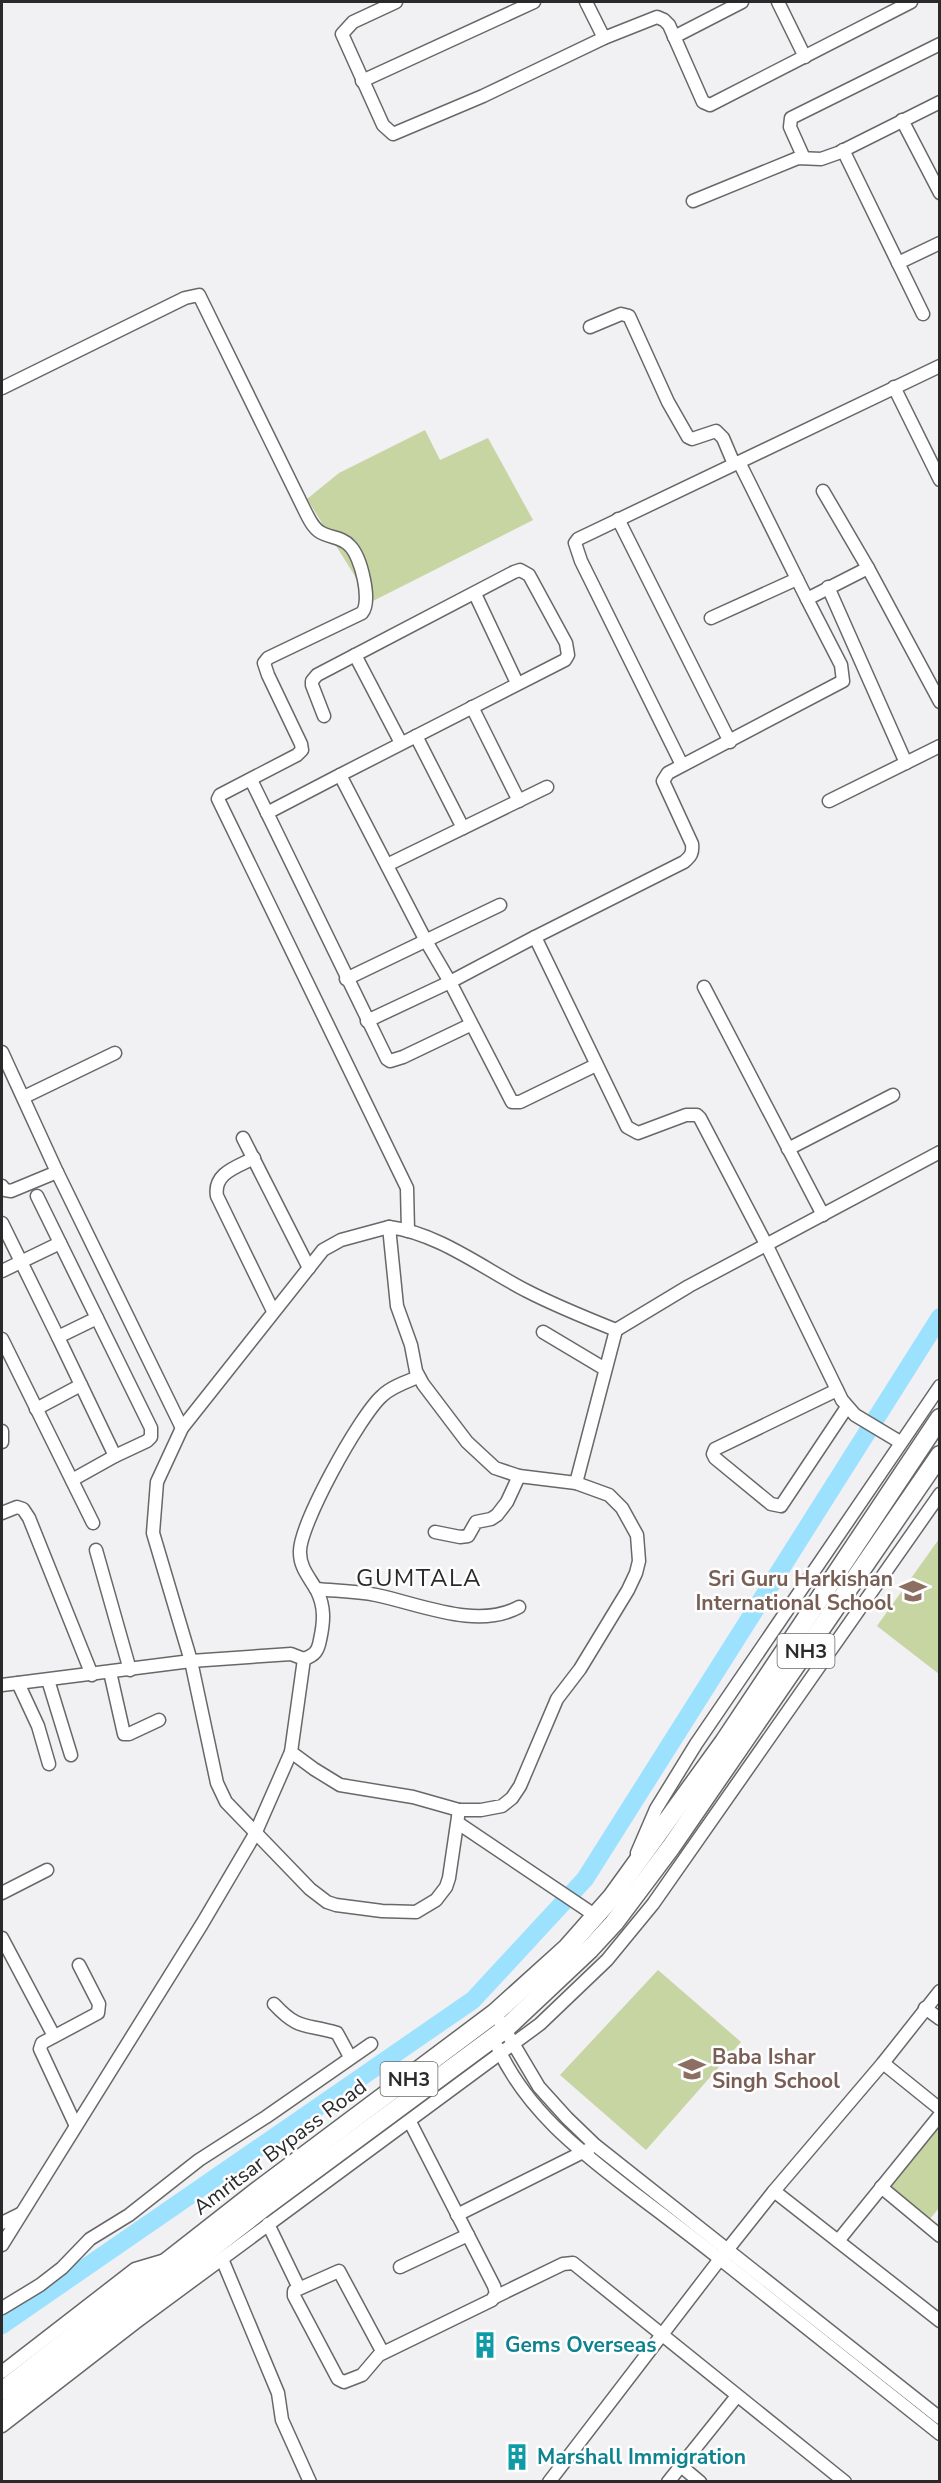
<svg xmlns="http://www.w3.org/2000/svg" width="941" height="2483" font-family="'Nunito Sans',sans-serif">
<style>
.green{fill:#c7d5a3}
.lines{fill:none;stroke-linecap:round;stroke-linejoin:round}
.river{stroke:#9ce2ff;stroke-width:18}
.minor-casing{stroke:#686769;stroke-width:15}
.highway-casing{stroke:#686769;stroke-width:21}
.minor{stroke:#fff;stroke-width:12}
.highway{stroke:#fff;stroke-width:18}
.labels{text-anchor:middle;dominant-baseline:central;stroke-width:5;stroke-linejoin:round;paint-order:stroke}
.shield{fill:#fefeff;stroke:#6a6a6b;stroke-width:1.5}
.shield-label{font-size:20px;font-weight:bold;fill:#2a2a2b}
.education-label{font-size:21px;font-weight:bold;fill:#785e54;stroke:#fefeff;text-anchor:end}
.street-label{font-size:21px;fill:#2a2a2b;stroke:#fefeff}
.culture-label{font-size:21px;font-weight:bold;fill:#0d838f;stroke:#fefeff;text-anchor:start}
.quarter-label{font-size:24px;letter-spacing:1.5px;fill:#2a2a2b;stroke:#fefeff}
</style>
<rect width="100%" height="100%" fill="#f1f0f3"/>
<g class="green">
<polygon points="425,430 440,460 488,438 533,520 371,602 307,499 339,473"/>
<polygon points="939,1539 939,1674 877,1626"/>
<polygon points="658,1970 741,2042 646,2150 560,2075"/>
<polygon points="939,2125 939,2208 929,2220 889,2185"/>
</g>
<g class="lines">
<polyline class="river" points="2,2325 473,2000 585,1879 940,1317"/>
<defs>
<g id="minor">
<polyline points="396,2 353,22 342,34 383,125 393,134 483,96 604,38 657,17 664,20 669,25 703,102 710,105 911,2"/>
<polyline points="586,2 604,38"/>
<polyline points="778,2 805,57"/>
<polyline points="674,37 742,2"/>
<polyline points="362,81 534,2"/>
<polyline points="902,120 940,193"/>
<polyline points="843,150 923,314"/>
<polyline points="803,156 790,127 791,118 940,44"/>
<polyline points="693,201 798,158 821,159 838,153 940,102"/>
<polyline points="898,263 940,243"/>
<polyline points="590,327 621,314 629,316 668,402 688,437 692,439 716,431 723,438 734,464"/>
<polyline points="894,387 940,480"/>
<path d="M 2,388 L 185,298 L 199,295 L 306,513 C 310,521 315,531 324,534 C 333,538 343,538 350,546 C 361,557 372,601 362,613 L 268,658 L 264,663 L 268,675 L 301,744 L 302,750 L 297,755 L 220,795 L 218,799 L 407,1188 L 408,1231"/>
<polyline points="739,462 807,599"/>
<polyline points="823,491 868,568"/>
<polyline points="618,519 730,742"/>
<polyline points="828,587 906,763"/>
<polyline points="475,594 517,683"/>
<polyline points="711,618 797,579"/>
<polyline points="355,655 401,743"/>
<polyline points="472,707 519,801"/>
<polyline points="324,716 312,685 312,681 317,675 514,572 520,570 529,575 566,643 568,655 565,660 340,775 426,941 450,982 535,937 627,1127 638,1133 686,1115 697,1115 700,1118 767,1246 842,1400 855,1415 900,1442"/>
<polyline points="416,736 463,828"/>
<polyline points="682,765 581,561 575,543 578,539 940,366"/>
<polyline points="253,784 387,1059 390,1061 403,1057 470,1025"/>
<polyline points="829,801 940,746"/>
<polyline points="267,813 340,775"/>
<polyline points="387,865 547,787"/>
<path d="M 535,937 L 684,862 C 691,856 693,853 692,844 L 663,781 L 668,773 L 843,681 L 841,665 L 807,599 L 868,568 L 940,702"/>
<polyline points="346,979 500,905"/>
<polyline points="704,987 823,1215"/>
<polyline points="367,1021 450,982 512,1102 520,1102 596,1065"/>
<polyline points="2,1052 57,1172 182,1428"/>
<polyline points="24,1097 115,1053"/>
<polyline points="243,1138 309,1268"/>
<polyline points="788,1149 893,1095"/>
<path d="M 254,1158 C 237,1167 213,1173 217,1196 L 273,1311"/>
<polyline points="2,1186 5,1190 11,1191 57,1172"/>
<polyline points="37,1196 151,1428 151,1437 147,1441 115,1456"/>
<polyline points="2,1223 58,1337"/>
<polyline points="389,1227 341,1240 323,1250 182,1428 157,1482 153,1533 191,1661 217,1783 226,1802 310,1889 327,1902 336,1905 382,1911 416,1912 436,1900 446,1887 449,1878 459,1810"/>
<polyline points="2,1271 60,1243"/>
<polyline points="543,1332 605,1369"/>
<polyline points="2,1339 93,1523"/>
<polyline points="837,1390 715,1449 713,1454 715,1458 771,1504 781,1506 847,1407"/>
<polyline points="36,1409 81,1385"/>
<polyline points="2,1431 2,1442"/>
<polyline points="72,1480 115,1456 58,1337 97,1318"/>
<polyline points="576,1483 616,1330"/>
<polyline points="2,1513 17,1507 23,1509 29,1518 92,1675"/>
<polyline points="435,1532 460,1537 468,1536 476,1522 491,1519 497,1515 507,1502 519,1476"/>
<polyline points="96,1550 130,1670"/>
<path d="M 316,1589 C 336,1591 356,1591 376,1595 C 420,1604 477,1630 519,1607"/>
<path d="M 304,1659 C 315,1655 318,1651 320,1640 C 324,1622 325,1607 317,1591 C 310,1578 300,1568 300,1553 C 298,1527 360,1415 382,1396 C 391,1387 406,1382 418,1377"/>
<polyline points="110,1672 124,1734 129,1734 159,1720"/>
<polyline points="48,1680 71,1755"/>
<polyline points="18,1683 38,1726 49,1764"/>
<path d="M 2,1685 L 191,1661 L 291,1654 L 304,1659 L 291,1752 L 314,1769 L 340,1785 L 413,1797 L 459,1810 L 481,1810 L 502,1806 L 512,1798 L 520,1786 L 557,1699 L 580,1669 L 628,1590 L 636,1573 L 639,1561 L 637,1535 L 622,1508 L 609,1495 L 576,1483 L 519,1476 L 495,1468 L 467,1442 L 423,1384 L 416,1371 L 411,1345 L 397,1306 L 389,1227 C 438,1233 484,1269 527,1291 C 556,1306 586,1318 616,1330 L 689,1286 L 940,1152"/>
<polyline points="458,1823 596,1916"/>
<polyline points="637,1853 656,1809 696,1744 940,1386"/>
<polyline points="2,1893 47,1870"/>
<polyline points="2,1938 54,2036"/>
<path d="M 274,2004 C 300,2032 306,2023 337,2033 L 350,2057"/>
<polyline points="925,2008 940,2019"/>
<polyline points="495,2013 539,2087 567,2118 595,2145 940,2418"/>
<path d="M 498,2048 C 526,2109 577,2149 629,2189 C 659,2212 690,2235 720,2259 L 774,2191 L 883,2063 L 940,1991"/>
<polyline points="883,2063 940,2109"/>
<polyline points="75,2124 40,2049 42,2043 98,2013 99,2004 79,1965"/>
<polyline points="881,2187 940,2236"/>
<polyline points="774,2191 940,2321"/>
<polyline points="457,2215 589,2149"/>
<polyline points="2,2223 20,2214"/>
<polyline points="268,2224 299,2288"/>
<polyline points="838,2241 940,2115"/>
<polyline points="2,2245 202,1924 255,1834 291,1752"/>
<polyline points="222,2259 278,2393 282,2420 310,2482"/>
<polyline points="400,2267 468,2235"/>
<polyline points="495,2297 563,2264 573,2263 845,2482"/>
<polyline points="2,2308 40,2285 62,2268 90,2239 129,2215 199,2160 266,2117 371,2044"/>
<polyline points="383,2353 339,2271 294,2291 294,2296 338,2379 344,2382 362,2375 379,2355 492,2300 496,2293 494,2286 410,2122"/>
<polyline points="2,2372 135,2269 162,2261"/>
<polyline points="2,2426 135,2323 540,2024 607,1960 653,1904 940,1494"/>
<polyline points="681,2466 700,2482"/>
<polyline points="549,2482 720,2259 940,2434"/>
<polyline points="668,2482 737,2396"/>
</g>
<g id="highway">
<polyline points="2,2391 256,2192 495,2013 567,1948 612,1897 724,1742 940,1418"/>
<polyline points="2,2412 267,2205 505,2029 590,1949 614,1923 671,1847 940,1455"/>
</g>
</defs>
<use href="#minor" class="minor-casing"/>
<use href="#highway" class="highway-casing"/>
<use href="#minor" class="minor"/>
<use href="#highway" class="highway"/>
</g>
<defs>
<symbol id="school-bare" viewBox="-9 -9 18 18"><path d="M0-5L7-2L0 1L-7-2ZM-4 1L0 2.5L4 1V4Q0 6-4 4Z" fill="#8d6e63" stroke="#fefeff" stroke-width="2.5" paint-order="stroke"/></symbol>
<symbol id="building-bare" viewBox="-9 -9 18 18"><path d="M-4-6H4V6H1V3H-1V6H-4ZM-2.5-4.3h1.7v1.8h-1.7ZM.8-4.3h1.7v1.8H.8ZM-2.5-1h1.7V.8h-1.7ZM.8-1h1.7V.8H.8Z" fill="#0f9aa8" stroke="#fefeff" stroke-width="2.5" paint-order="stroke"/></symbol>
</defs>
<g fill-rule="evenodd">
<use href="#school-bare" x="894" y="1572" width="38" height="38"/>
<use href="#school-bare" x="673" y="2050" width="38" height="38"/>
<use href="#building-bare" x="466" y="2326" width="38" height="38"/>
<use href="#building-bare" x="498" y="2438" width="38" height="38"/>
</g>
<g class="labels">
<g class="shield">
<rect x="777.5" y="1634" width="57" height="34" rx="4.5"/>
<rect x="380.5" y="2062" width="57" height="34" rx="4.5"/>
</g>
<g class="shield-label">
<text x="806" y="1651">NH3</text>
<text x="409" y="2079">NH3</text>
</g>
<g class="education-label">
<text x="893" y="1579">Sri Guru Harkishan<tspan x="893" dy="24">International School</tspan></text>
<text x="712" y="2057" text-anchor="start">Baba Ishar<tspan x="712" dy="24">Singh School</tspan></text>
</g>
<g class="street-label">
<text transform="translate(280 2147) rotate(-37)">Amritsar Bypass Road</text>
</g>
<g class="culture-label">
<text x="505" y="2345">Gems Overseas</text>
<text x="537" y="2457">Marshall Immigration</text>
</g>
<g class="quarter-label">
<text x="419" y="1578">GUMTALA</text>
</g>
</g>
<rect width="941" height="2483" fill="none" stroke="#2a2a2b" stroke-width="6"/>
</svg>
